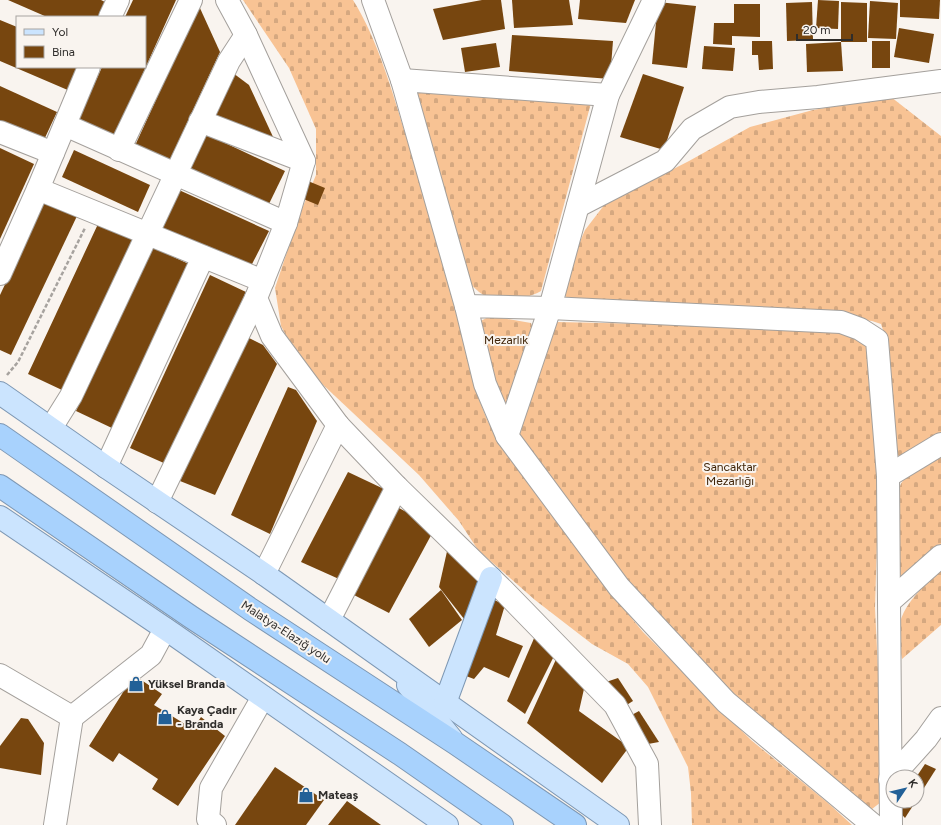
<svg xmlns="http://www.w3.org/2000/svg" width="941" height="825" font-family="Figtree,sans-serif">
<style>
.cemetery{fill:url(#cemetery-stones)}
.building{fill:#77460f}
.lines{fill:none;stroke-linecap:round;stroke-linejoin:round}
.minor-casing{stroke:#a4a09c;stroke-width:24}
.major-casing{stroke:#7e98b4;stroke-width:24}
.highway-casing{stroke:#7e98b4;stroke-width:24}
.path{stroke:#a7a39f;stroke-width:2.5;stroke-dasharray:4 2;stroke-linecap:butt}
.minor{stroke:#fff;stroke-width:22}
.major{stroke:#cbe4fe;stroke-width:22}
.highway{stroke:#a8d2fd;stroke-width:22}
.labels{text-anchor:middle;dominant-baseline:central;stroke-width:4;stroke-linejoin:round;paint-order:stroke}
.park-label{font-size:12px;fill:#3f2407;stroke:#f9f4ef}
.street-label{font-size:12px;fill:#2f2d2b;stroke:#f9f4ef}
.poi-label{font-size:12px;font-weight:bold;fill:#2f2d2b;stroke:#f9f4ef;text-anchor:start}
</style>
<defs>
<pattern id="cemetery-stones" width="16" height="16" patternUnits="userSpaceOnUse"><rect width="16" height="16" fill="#f8c394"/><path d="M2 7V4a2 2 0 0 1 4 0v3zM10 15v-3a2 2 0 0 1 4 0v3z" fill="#d5a880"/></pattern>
</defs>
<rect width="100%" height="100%" fill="#f9f4ef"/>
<g class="cemetery">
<path d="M 243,0 L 353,0 C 378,40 392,91 406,136 C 434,224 457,313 480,402 L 488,422 L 606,587 L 643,632 L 751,740 L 828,803 L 852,825 L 692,825 L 691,793 L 688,767 L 648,687 L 628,664 L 592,644 L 535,600 L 478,550 L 459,521 L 419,475 L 319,381 L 296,354 L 281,326 L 275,288 L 299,216 L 316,175 L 316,129 L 289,68 Z"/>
<path d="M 416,91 L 591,103 L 541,291 C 527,299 508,301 492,298 C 482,296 475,289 469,282 Z"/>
<polygon points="891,97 941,136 941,435 899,460 895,454 886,339 881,324 872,321 813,314 579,305 565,296 565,277 576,251 585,230 605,204 689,161 750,127 813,110"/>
<polygon points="490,316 531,323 534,331 513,390 506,402 499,403 479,322"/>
<polygon points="557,322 835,328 850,330 869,349 879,475 875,608 884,794 881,802 872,809 862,805 736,698 652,611 520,440 520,418"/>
<path d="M 941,454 L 941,544 L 896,584 C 896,560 892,507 900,486 C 905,473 929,461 941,454 Z"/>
<path d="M 941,571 L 941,625 L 902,659 C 901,652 898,644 898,637 C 897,609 922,587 941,571 Z"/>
</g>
<g class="building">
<polygon points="8,0 101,0 109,4 103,17 47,17"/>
<polygon points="133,0 176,0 112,142 76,125 102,67 145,67 145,17 125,17"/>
<polygon points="482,0 501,0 505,29 443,40 433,9"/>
<polygon points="512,0 569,0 573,25 514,28"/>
<polygon points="580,0 635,0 626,23 578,19"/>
<polygon points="818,0 839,1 838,29 816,28"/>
<polygon points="900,0 940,0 939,19 900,17"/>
<polygon points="870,1 898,3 896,39 868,38"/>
<polygon points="658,2 696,6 687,68 652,64"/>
<polygon points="812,2 813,40 787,41 786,3"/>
<polygon points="841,2 867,3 867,42 841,42"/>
<polygon points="734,4 760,4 760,37 732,36 732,45 713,44 714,23 734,23"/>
<polygon points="199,6 220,52 167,166 133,150"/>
<polygon points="0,20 17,27 17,67 80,67 70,91 0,61"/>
<polygon points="899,28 934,34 929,63 894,57"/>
<polygon points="512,35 613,41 610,79 509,71"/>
<polygon points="752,41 772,41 773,69 759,70 758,55 752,55"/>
<rect x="872" y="41" width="18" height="27"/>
<polygon points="841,42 843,71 807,72 806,44"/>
<polygon points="496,43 500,67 465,72 461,48"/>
<polygon points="704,46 735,48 733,71 702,69"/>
<polygon points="233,73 249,85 274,139 214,117"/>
<polygon points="643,74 684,87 664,150 620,137"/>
<polygon points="0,86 57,112 43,142 0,123"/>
<polygon points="206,134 285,171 267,208 190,170"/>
<polygon points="0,148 34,164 0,239"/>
<polygon points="74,150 150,185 138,212 62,177"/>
<polygon points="308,181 325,188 318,205 301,198"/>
<polygon points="179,190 269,231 250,268 161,228"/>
<polygon points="45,200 77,216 11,355 0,350 0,295"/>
<polygon points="98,224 133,240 62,390 28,374"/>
<polygon points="152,247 191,265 114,429 76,411"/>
<polygon points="210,275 246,292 166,464 130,448"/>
<polygon points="247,337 263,345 277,364 215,495 180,481"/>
<polygon points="288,387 296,390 317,421 270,534 231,515"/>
<polygon points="348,472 384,489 339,579 301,562"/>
<polygon points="399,508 435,528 389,613 354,595"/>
<polygon points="448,547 485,579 468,624 439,587"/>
<polygon points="441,590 462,620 429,647 409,619"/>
<polygon points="488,597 505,605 496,635 523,646 509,678 484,667 474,679 458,673"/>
<polygon points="535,636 554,656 525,714 507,701"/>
<polygon points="558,655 586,680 579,711 629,747 602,783 527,723"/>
<polygon points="134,675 162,694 154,705 193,729 201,717 225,736 178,806 152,789 158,779 119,753 113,762 89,746"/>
<polygon points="618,678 633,701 625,706 606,682"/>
<polygon points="639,711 659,742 648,744 628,717"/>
<polygon points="21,718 28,719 44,743 41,775 0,768 0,746"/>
<polygon points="925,764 936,769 917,799 917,776"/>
<polygon points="275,767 324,800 306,825 235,825"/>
<polygon points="347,801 381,825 328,825"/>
<polygon points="901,801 916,801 905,818 896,808"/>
</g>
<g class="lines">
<defs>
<g id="minor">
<polyline points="227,0 246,35 304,161 286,223 256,298 272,336 338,425 397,487 504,591 615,705 647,764 650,825"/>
<polyline points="373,0 402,80"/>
<polyline points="654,0 608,95 550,308 507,436 619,587 726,702 873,825"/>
<polyline points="110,17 118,0"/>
<polyline points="200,121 304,161"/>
<polyline points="65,125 286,223"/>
<polyline points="0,132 53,153"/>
<polyline points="119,150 191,0"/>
<polyline points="38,189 89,67"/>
<polyline points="578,206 665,161 692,129 730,107 759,102 818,97 941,81"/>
<polyline points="0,274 38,189 263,281"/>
<polyline points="466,306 402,80 608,95"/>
<polyline points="51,428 71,396 229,61 246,35"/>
<polyline points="507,436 485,384 466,306 550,308 841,322 860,329 877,340 888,476 889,602"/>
<polyline points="106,467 203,257"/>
<polyline points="888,476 941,444"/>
<polyline points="157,502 256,298"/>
<polyline points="264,574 338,425"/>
<polyline points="329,620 397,487"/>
<polyline points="0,675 72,717 55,825"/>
<polyline points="72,717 151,655 165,629"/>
<polyline points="890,779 926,739 941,718"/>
<polyline points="215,825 208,819 211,788 263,697"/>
<polyline points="891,825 889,602 941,556"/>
</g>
<g id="major">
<polyline points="0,393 106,467 264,574 618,825"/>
<polyline points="0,517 173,634 447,825"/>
<polyline points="408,685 451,738"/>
<polyline points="445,703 491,578"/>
</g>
<g id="highway">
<polyline points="0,435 250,609 455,743 575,825"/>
<polyline points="0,486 191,617 400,754 502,825"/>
</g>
</defs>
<use href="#minor" class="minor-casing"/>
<use href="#major" class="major-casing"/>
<use href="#highway" class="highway-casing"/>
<polyline class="path" points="7,375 18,362 85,228"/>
<use href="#minor" class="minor"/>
<use href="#major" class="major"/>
<use href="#highway" class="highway"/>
</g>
<defs>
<symbol id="shop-bare" viewBox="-9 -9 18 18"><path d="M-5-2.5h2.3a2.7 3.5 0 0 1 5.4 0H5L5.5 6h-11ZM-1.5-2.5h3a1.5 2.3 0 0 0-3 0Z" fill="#226097" stroke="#f9f4ef" stroke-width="2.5" paint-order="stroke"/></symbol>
</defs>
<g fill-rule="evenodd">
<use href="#shop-bare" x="125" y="673" width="22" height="22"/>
<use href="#shop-bare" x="154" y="706" width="22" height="22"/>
<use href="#shop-bare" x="295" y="784" width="22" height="22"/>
</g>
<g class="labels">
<g class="park-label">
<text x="506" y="340">Mezarlık</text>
<text x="730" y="467">Sancaktar<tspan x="730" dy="14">Mezarlığı</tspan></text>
</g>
<g class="street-label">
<text transform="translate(286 632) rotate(33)">Malatya-Elazığ yolu</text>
</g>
<g class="poi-label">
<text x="148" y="684">Yüksel Branda</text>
<text x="177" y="710">Kaya Çadır<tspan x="177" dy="14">- Branda</tspan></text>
<text x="318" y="795">Mateaş</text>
</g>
</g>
<rect x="16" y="16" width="130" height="52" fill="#f9f4ef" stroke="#a8a4a1"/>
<rect x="24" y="29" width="20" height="6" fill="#cbe4fe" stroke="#a8a4a1"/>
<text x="52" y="36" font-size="12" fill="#2f2d2b">Yol</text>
<rect x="24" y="46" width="20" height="12" fill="#77460f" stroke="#a8a4a1"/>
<text x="52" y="56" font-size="12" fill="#2f2d2b">Bina</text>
<g transform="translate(905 789) rotate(55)"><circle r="19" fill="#f9f4ef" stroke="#a8a4a1"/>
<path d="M0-3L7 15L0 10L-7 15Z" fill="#226097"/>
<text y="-6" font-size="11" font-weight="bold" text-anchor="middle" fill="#2f2d2b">K</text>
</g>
<path d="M797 34v6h55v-6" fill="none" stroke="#2f2d2b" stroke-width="2"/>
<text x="803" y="34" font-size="12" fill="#2f2d2b" stroke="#f9f4ef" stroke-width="3" paint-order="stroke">20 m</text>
</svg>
